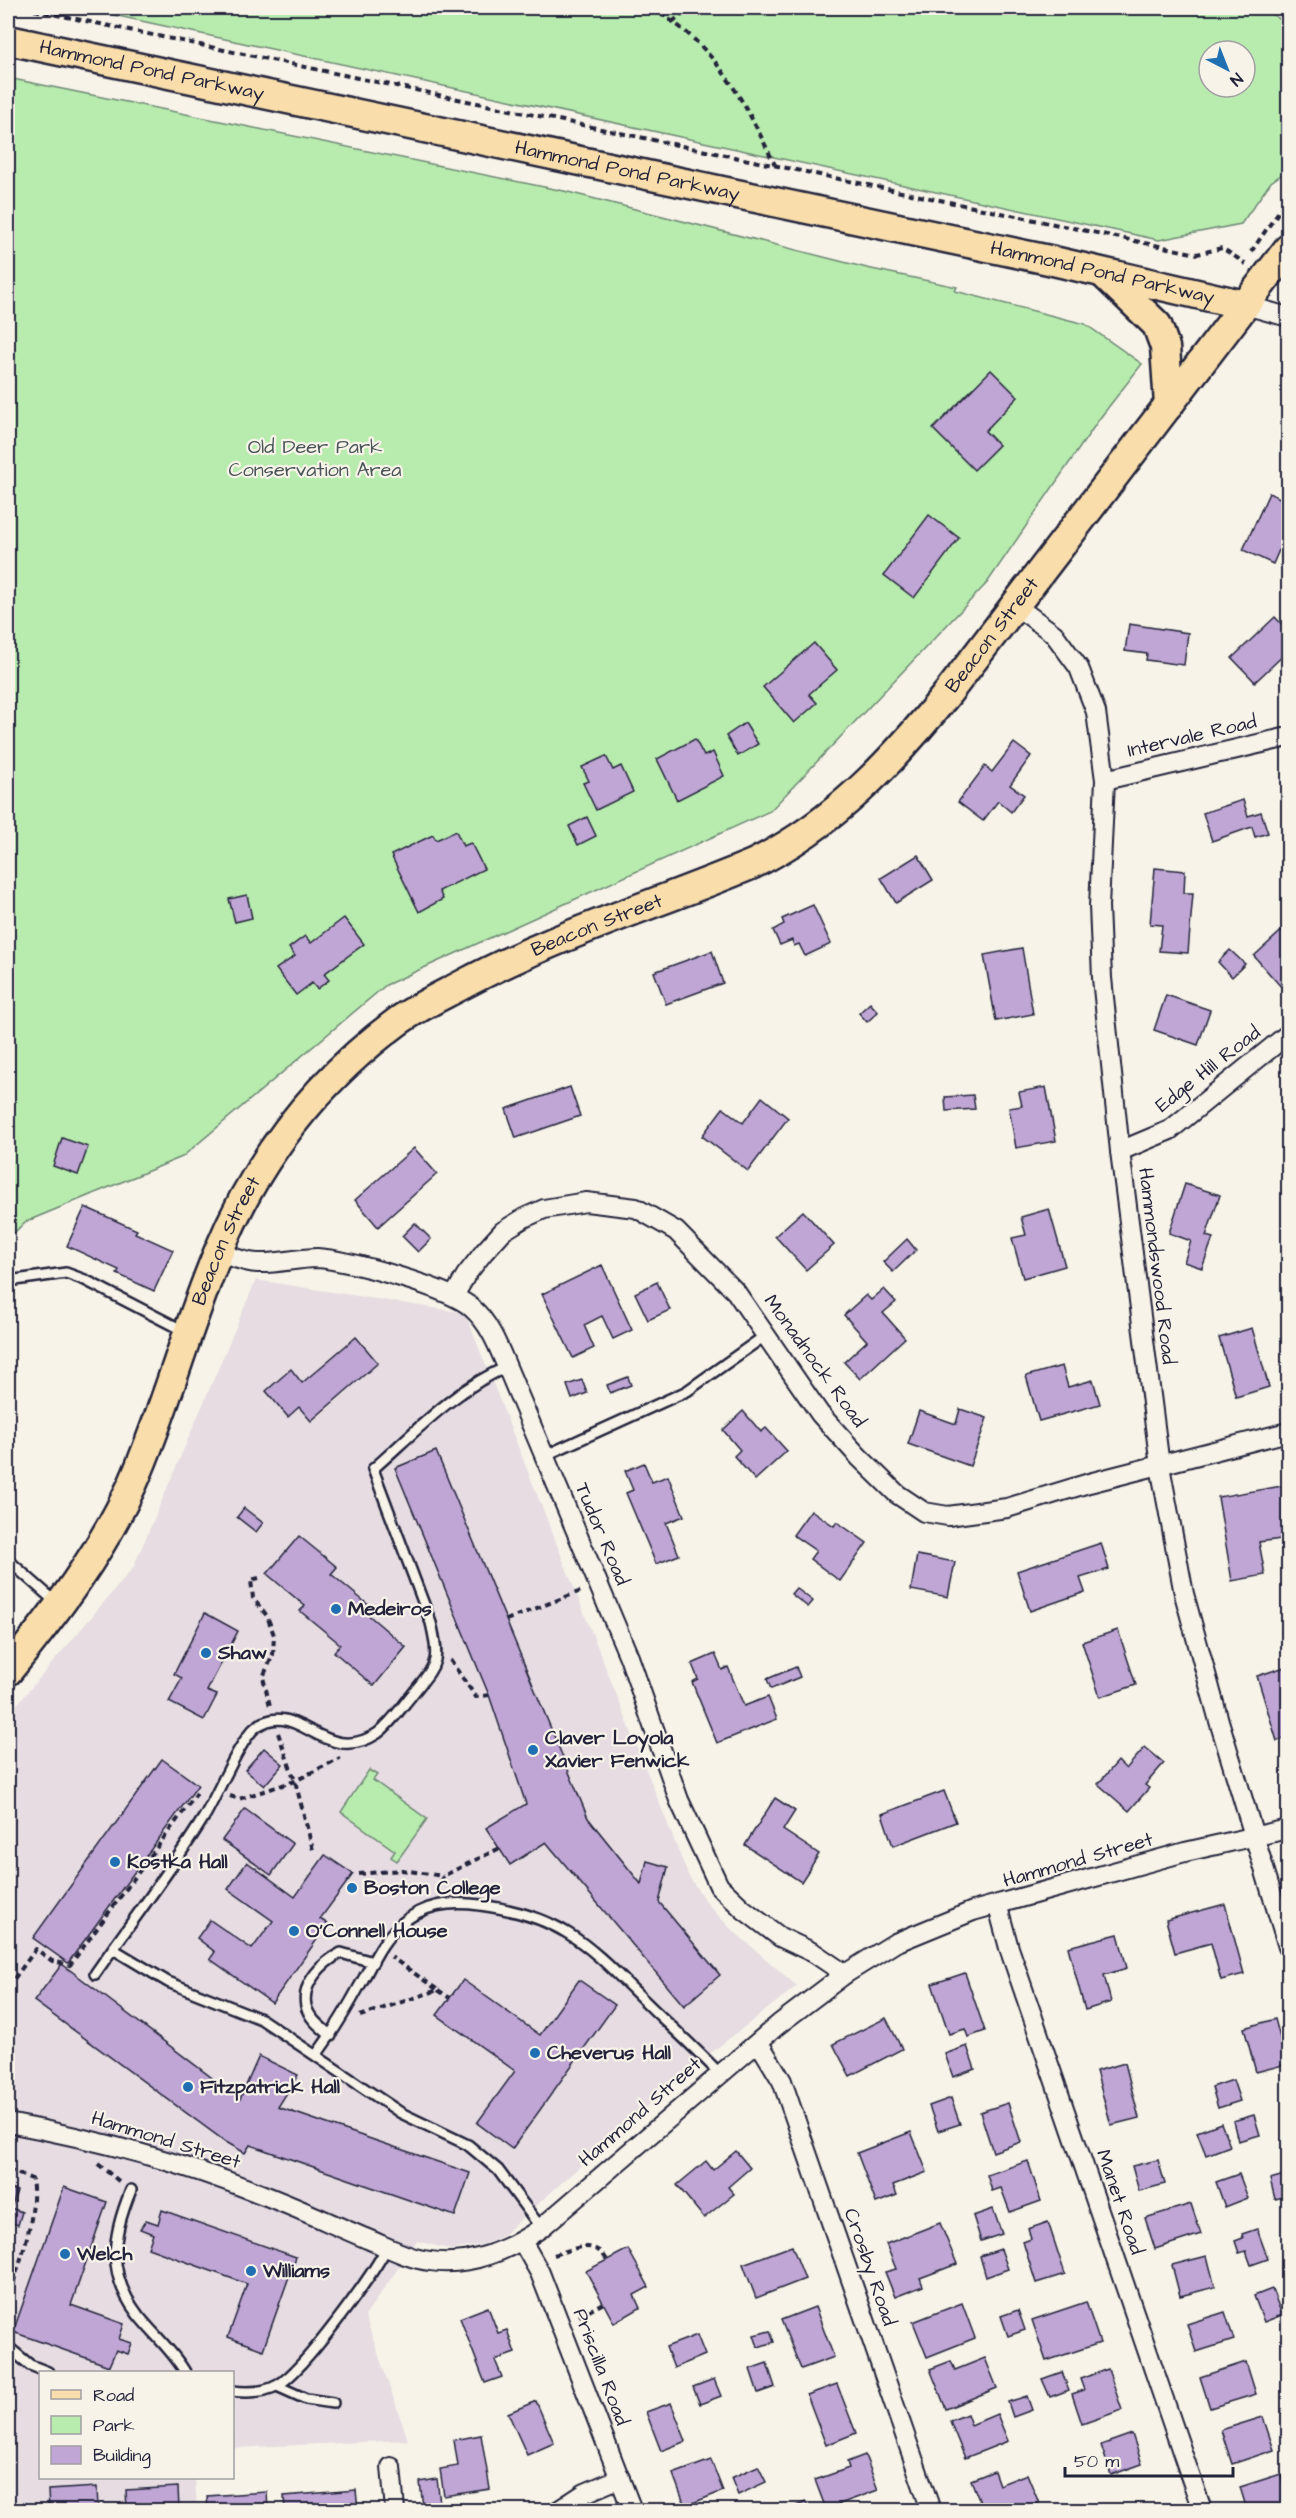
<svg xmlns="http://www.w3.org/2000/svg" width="1296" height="2518" font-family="'Architects Daughter',sans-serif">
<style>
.built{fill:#e6dce2}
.green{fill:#b8ecae;stroke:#6d8774;stroke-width:1.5;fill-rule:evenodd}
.building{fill:#bfa6d4;stroke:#22223b;stroke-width:1.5}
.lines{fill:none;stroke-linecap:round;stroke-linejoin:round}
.lane-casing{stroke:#22223b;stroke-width:14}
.street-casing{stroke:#22223b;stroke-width:22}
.primary-casing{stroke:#22223b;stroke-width:33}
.path{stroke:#22223b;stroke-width:4;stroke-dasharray:6 4.5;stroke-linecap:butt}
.lane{stroke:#f7f3e8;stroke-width:9}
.street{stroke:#f7f3e8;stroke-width:18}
.primary{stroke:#f9deab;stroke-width:28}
.poi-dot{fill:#1f6fb2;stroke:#f7f3e8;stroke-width:2}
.labels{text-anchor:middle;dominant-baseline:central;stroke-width:4.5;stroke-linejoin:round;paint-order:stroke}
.street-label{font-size:20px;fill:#22223b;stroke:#f7f3e8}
.park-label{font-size:20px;fill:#485458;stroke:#f7f3e8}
.poi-label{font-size:20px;font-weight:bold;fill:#22223b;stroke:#f7f3e8;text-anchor:start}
</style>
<rect width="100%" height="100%" fill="#f7f3e8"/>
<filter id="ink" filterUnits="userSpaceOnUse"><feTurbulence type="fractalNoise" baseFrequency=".0167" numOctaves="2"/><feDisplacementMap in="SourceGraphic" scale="12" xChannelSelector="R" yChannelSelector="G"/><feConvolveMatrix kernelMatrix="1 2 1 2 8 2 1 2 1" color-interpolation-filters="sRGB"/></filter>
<g filter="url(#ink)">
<polygon class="built" points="256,1280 465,1313 688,1875 706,1902 730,1928 797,1986 681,2076 501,2237 484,2244 452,2250 417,2241 365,2316 408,2440 233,2448 232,2372 40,2372 40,2478 195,2478 197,2510 8,2510 8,1715 133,1568"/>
<g class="green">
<path d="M 81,8 L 1261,8 L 1288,24 L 1288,170 L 1271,182 L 1241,224 L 1159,240 ZM 1209,51 L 1245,51 L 1245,87 L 1209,87 Z"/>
<polygon points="8,78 564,191 867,268 957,287 955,291 1085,324 1142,364 1100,418 987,583 770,811 386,985 182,1157 25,1222 8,1239"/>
<polygon points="369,1770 377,1775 373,1780 427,1819 397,1861 391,1857 395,1851 341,1812"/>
</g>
<g class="building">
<polygon points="991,370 1018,397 985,431 999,445 974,470 933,429"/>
<polygon points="1269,493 1288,502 1288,529 1273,564 1243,550"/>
<polygon points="929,515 959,538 914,598 884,575"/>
<polygon points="1275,617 1288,631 1288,651 1255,682 1232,658"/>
<polygon points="1129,624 1188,633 1184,665 1146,660 1147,654 1125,651"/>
<polygon points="814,643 837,670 809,694 817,703 794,723 763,687"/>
<polygon points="745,723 758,744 738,756 726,736"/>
<polygon points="695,739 704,756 713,752 724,776 677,800 657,759"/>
<polygon points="1014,743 1031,756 1010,785 1024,795 1011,812 998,801 983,821 958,802 985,766 992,772"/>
<polygon points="606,756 613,770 621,766 633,792 596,810 583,783 589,781 582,767"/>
<polygon points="1243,800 1248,816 1261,812 1268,833 1255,837 1252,827 1212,841 1203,813"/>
<polygon points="587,817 596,836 578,845 569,826"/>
<polygon points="456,831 463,846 471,843 484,869 439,891 443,899 419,912 391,855 433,835 436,840"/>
<polygon points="918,855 933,880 896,903 881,878"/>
<polygon points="1155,868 1185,871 1184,893 1193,893 1188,953 1159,951 1162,925 1150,924"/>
<polygon points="247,895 252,918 235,922 229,899"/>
<polygon points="813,905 831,944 805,956 799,944 794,946 792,940 780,945 773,930 784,924 782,919"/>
<polygon points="344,918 364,944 324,974 329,980 317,989 312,983 296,995 276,969 295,956 289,948 305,936 311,943"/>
<polygon points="1288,925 1288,965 1285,968 1288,972 1288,982 1282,988 1254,956"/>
<polygon points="1022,948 1033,1014 996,1021 984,955"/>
<polygon points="1230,950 1245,964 1232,977 1218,962"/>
<polygon points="712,951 723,983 666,1004 654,972"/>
<polygon points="1166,995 1210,1010 1198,1045 1154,1030"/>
<polygon points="870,1003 878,1012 867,1022 859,1013"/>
<polygon points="570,1087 580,1116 516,1138 506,1109"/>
<polygon points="1046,1087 1056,1141 1016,1148 1009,1108 1022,1106 1019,1092"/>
<polygon points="973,1095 975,1109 946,1111 945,1097"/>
<polygon points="762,1097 788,1118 748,1171 702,1136 723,1108 743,1123"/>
<polygon points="62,1138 88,1147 78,1175 53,1166"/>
<polygon points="414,1148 437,1174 378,1227 355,1200"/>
<polygon points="1185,1184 1220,1195 1206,1236 1213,1238 1202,1268 1184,1262 1191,1241 1169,1233"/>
<polygon points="85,1207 137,1230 135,1233 173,1250 154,1291 117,1274 119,1270 67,1246"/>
<polygon points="1049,1209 1065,1266 1023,1278 1012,1238 1026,1235 1021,1217"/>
<polygon points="803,1211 834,1245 806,1270 775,1236"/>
<polygon points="415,1223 431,1239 418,1252 402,1236"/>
<polygon points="907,1239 916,1250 893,1272 883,1262"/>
<polygon points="602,1265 632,1330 613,1339 602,1316 584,1325 594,1348 573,1358 542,1294"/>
<polygon points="657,1282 670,1310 648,1320 635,1293"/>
<polygon points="884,1289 896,1302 883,1313 905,1338 860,1379 844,1362 867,1341 844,1315 866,1295 871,1300"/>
<polygon points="1252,1328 1269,1387 1236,1397 1219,1338"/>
<polygon points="356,1337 378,1363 311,1421 299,1407 288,1417 266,1391 291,1369 302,1383"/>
<polygon points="1062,1366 1068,1387 1093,1380 1100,1404 1039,1421 1026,1376"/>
<polygon points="628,1377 631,1385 610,1393 607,1385"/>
<polygon points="582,1380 587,1393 572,1399 567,1385"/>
<polygon points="960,1409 987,1418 970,1466 908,1444 919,1411 956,1424"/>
<polygon points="743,1411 761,1432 766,1428 787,1451 755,1480 734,1456 740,1450 723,1430"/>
<polygon points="436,1451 588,1818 641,1884 647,1861 668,1867 659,1902 720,1975 684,2006 546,1842 510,1865 486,1828 526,1804 489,1695 395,1468"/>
<polygon points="644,1463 652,1482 668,1476 684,1516 666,1523 679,1555 656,1564 626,1493 633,1490 625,1471"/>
<polygon points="1288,1485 1288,1538 1259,1542 1265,1575 1232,1581 1218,1497"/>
<polygon points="244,1508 263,1523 256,1532 237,1517"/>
<polygon points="811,1510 834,1526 837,1522 867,1543 840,1581 810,1559 816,1551 793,1535"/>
<polygon points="299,1536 337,1567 331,1574 371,1607 366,1613 406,1647 374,1686 334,1652 340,1644 300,1611 305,1606 267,1574"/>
<polygon points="1101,1543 1109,1569 1080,1578 1085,1592 1030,1611 1017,1571"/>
<polygon points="917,1555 955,1562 948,1597 911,1590"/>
<polygon points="796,1588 813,1601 808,1607 791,1594"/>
<polygon points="205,1613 238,1631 207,1691 217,1695 204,1720 169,1702 182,1678 174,1674"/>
<polygon points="1118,1630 1136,1685 1100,1697 1082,1642"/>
<polygon points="715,1654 722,1670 728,1667 744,1706 768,1697 777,1719 717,1743 692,1682 698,1679 692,1664"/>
<polygon points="1288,1666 1288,1738 1277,1741 1257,1676"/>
<polygon points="796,1667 800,1677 771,1689 767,1679"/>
<polygon points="1145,1747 1164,1763 1145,1785 1149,1788 1129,1811 1098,1784 1118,1761 1126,1769"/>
<polygon points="264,1748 283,1764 264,1786 245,1770"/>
<polygon points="162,1759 198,1785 68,1963 33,1938"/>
<polygon points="944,1791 956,1822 893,1846 882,1814"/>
<polygon points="775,1798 795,1811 783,1830 819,1854 801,1882 745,1845"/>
<polygon points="245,1809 293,1844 271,1875 222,1840"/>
<polygon points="325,1855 353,1874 320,1919 328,1924 272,2003 210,1959 215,1952 197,1938 210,1920 252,1949 273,1921 228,1889 247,1862 295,1897"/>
<polygon points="1225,1904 1244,1974 1221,1980 1211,1943 1175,1953 1166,1920"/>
<polygon points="1118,1934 1127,1968 1104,1975 1111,2002 1085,2010 1068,1947"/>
<polygon points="62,1964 240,2099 259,2056 298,2075 278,2107 470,2173 455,2216 250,2145 245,2153 226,2142 34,2001"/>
<polygon points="965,1973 985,2031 968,2037 965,2029 949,2034 932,1984"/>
<polygon points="463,1980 540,2035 579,1980 615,2005 512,2149 477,2123 515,2071 437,2015"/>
<polygon points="886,2018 902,2049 850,2076 833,2044"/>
<polygon points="1275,2019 1287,2064 1256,2072 1244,2028"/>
<polygon points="967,2046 975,2069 953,2077 945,2054"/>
<polygon points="1125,2063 1139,2118 1111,2125 1096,2071"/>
<polygon points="1233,2080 1240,2101 1218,2108 1212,2087"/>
<polygon points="951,2098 960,2124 938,2131 929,2106"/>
<polygon points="1008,2103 1021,2142 993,2152 980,2112"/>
<polygon points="1254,2115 1260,2135 1238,2141 1233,2121"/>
<polygon points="1221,2123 1230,2146 1206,2155 1197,2132"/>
<polygon points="911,2132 927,2172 893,2185 897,2195 876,2203 857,2153"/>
<polygon points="736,2151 750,2168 728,2187 734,2194 704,2218 677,2185 706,2161 713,2170"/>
<polygon points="1158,2160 1165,2184 1139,2191 1132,2166"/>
<polygon points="1028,2161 1041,2201 1010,2212 1001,2188 992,2191 987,2175"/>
<polygon points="1239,2174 1248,2198 1225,2207 1216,2182"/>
<polygon points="1288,2174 1288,2196 1275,2199 1270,2179"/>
<polygon points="64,2187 107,2202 71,2305 124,2324 119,2339 132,2343 128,2354 116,2350 109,2366 13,2332"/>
<polygon points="8,2188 17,2191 11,2208 22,2212 18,2225 8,2221"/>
<polygon points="1191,2204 1201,2234 1155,2249 1145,2218"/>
<polygon points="993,2209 1002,2234 981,2241 973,2216"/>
<polygon points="162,2210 296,2257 263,2350 228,2337 247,2284 148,2248 153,2234 140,2229 146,2220 158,2224"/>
<polygon points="1048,2222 1065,2274 1036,2283 1023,2242 1031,2239 1028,2229"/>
<polygon points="940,2223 957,2264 920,2278 923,2286 895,2297 885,2272 896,2269 886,2244"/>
<polygon points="1257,2229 1268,2259 1251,2265 1246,2251 1239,2253 1235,2241 1243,2238 1242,2234"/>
<polygon points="792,2246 805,2279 756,2298 743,2264"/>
<polygon points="628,2249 649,2287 634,2295 640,2308 614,2323 586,2271"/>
<polygon points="1001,2249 1008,2269 986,2277 980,2256"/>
<polygon points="1207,2256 1215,2287 1180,2296 1172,2265"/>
<polygon points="1272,2289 1282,2315 1264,2322 1254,2296"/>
<polygon points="1086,2302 1100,2343 1046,2361 1032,2320"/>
<polygon points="962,2303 975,2338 927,2357 913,2322"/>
<polygon points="488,2307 498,2333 507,2330 515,2353 495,2360 502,2377 485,2383 460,2318"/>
<polygon points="815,2307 834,2357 801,2369 781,2320"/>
<polygon points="1018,2310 1025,2330 1008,2336 1001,2316"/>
<polygon points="1225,2312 1234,2340 1196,2352 1187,2324"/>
<polygon points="770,2331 774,2342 758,2347 754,2335"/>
<polygon points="697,2335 705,2355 674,2368 666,2347"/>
<polygon points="985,2358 997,2388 946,2409 930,2369 951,2361 955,2370"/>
<polygon points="1246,2362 1256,2394 1210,2408 1200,2377"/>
<polygon points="767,2363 775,2387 758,2393 750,2369"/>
<polygon points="1108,2369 1122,2410 1082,2424 1072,2394 1084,2390 1080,2379"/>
<polygon points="1062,2372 1069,2390 1050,2397 1042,2379"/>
<polygon points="714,2379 721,2396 700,2404 693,2387"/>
<polygon points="837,2384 856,2433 826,2445 807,2395"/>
<polygon points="1027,2396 1032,2410 1013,2417 1008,2402"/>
<polygon points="536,2401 554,2443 527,2455 508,2413"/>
<polygon points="671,2403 686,2441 661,2451 646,2412"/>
<polygon points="967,2414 971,2425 997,2414 1008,2441 965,2458 950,2421"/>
<polygon points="1263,2417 1274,2450 1232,2464 1221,2430"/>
<polygon points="1132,2434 1142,2464 1111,2475 1101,2445"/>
<polygon points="481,2435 490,2489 444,2496 440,2469 458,2466 454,2440"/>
<polygon points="865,2455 878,2490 826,2509 815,2480 849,2468 847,2462"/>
<polygon points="711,2460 723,2491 685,2506 673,2474"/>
<polygon points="758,2466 766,2482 738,2495 731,2478"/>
<polygon points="994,2471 999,2485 1027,2474 1039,2503 1019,2510 983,2510 971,2480"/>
<polygon points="1281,2474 1288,2504 1268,2510 1247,2510 1240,2487"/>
<polygon points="437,2479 440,2503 423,2506 420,2482"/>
<polygon points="97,2487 98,2510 49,2510 48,2490"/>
<polygon points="178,2487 179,2510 127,2510 126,2490"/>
<polygon points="356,2490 358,2510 285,2510 284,2496"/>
<polygon points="267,2492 268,2510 208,2510 207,2496"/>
<polygon points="806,2502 810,2510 786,2510"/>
</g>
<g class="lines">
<defs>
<g id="lane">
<polyline points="8,1281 66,1273 85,1280 184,1331"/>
<polyline points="544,1456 687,1391 766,1335"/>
<polyline points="8,1560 58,1604"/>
<polyline points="113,1949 168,1982 261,2019 401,2113 468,2145 498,2170 541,2228"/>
<path d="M 95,1974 C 131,1922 171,1871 204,1817 C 217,1796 240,1739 256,1727 C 298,1696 324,1769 378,1733 C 391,1723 401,1708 411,1696 C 436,1664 441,1664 431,1623 L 373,1469 C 414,1433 456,1388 507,1367"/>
<path d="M 331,2036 C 322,2028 309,2019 306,2006 C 301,1983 323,1962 341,1953 L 373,1962"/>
<path d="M 317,2054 C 333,2032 347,2009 360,1985 C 372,1964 381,1941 400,1925 C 423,1904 450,1901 480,1905 C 570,1917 593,1951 654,2010 C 676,2031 698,2051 719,2073"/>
<path d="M 131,2190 C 112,2236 106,2273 138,2315 C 154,2335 173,2351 185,2372"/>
<polyline points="8,2347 30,2365 48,2372"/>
<polyline points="277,2386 306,2399 333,2403"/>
<path d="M 232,2391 C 248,2393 264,2393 278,2385 C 304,2370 372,2276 387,2247"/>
</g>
<g id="street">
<polyline points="1245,305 1288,317"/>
<polyline points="1016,606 1054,634 1079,668 1096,712 1105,780 1099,906 1102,978 1120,1151 1160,1466 1184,1594 1219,1721 1288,1947"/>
<polyline points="1105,780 1288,737"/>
<polyline points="1120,1151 1170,1130 1288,1034"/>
<path d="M 218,1252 C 230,1256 245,1263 258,1263 C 277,1264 297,1258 317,1258 C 348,1260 450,1288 472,1308 C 490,1324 498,1346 507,1367 L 629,1657 L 679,1800 L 719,1886 L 743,1909 L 780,1937 L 814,1953 L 845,1974"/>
<polyline points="454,1296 466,1275 484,1252 503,1231 524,1218 544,1209 586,1202 636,1208 676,1231 736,1292 820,1414 859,1457 897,1494 924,1512 948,1516 1007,1508 1089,1483 1288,1432"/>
<polyline points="998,1907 1009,1948 1202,2510"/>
<polyline points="759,2043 782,2081 931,2510"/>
<path d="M 8,2123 C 95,2139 179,2161 261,2194 C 298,2208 334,2225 370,2240 C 389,2248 410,2259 430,2261 C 469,2267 510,2250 541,2228 L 779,2024 L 845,1974 L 895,1943 L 973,1911 L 1185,1852 L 1288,1829"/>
<polyline points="522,2241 540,2273 632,2510"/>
<polyline points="391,2467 395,2510"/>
<polyline points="559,2510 585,2493 620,2478"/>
</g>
<g id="primary">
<path id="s1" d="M 8,40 L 1049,260 L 1245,305"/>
<polyline points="1105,275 1157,325 1165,347 1169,405"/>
<path id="s2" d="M 8,1671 C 56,1612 101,1553 133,1483 C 166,1408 186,1329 218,1253 C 256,1160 316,1082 397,1022 C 416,1008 437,998 458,987 C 552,936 655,905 753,864 C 834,824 891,763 947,694 L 1288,249"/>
</g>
</defs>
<use href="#lane" class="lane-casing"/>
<use href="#street" class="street-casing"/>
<use href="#primary" class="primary-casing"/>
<g class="path">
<polyline points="24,8 1197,254 1222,248 1246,264"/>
<path d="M 651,8 C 716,44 744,101 775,165"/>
<polyline points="672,22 691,8"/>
<polyline points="1251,252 1288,198"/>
<polyline points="259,1578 251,1580 253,1598 267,1616 274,1635 273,1655 263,1677 270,1706"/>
<polyline points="506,1620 581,1591"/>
<polyline points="450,1660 476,1697 489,1695"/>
<polyline points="278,1733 295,1781 313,1850"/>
<polyline points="230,1796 239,1799 295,1781 340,1758"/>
<polyline points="359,1874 402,1870 443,1876"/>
<polyline points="437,1892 443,1876 500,1848"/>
<polyline points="8,1987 36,1949 52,1961 70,1965 197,1793"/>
<polyline points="438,1990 450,1998"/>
<polyline points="360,2016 438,1990 391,1957"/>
<polyline points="98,2164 120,2182"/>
<path d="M 8,2170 L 32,2179 C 38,2217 19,2263 8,2299"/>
<path d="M 554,2255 C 574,2249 594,2238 607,2260"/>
<polyline points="579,2316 604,2303"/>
</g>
<use href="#lane" class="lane"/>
<use href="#street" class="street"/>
<use href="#primary" class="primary"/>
</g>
</g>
<g class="poi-dot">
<circle cx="336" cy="1609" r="6"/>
<circle cx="206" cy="1653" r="6"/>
<circle cx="533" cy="1750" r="6"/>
<circle cx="115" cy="1862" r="6"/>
<circle cx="352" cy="1888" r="6"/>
<circle cx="294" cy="1931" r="6"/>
<circle cx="535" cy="2053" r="6"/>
<circle cx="188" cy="2087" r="6"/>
<circle cx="65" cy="2254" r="6"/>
<circle cx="251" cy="2271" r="6"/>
</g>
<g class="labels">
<g class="street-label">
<text stroke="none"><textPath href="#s1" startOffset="147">Hammond Pond Parkway</textPath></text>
<text stroke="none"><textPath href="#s1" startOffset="633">Hammond Pond Parkway</textPath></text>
<text stroke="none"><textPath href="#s1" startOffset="1119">Hammond Pond Parkway</textPath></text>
<text stroke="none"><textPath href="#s2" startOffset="1492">Beacon Street</textPath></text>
<text transform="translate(1192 736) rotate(-13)">Intervale Road</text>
<text stroke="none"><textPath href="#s2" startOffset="990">Beacon Street</textPath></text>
<text transform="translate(1208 1069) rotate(-38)">Edge Hill Road</text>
<text stroke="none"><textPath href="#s2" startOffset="486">Beacon Street</textPath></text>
<text transform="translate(1157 1266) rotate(83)">Hammondswood Road</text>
<text transform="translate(815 1361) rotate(54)">Monadnock Road</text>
<text transform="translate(602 1534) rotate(67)">Tudor Road</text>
<text transform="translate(1078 1860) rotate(-16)">Hammond Street</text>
<text transform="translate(640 2112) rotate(-41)">Hammond Street</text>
<text transform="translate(166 2140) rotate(17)">Hammond Street</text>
<text transform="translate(1120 2202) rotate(71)">Manet Road</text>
<text transform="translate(870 2267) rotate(71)">Crosby Road</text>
<text transform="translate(601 2367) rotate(69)">Priscilla Road</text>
</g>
<g class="park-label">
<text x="315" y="447">Old Deer Park<tspan x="315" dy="23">Conservation Area</tspan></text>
</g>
<g class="poi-label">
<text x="348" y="1609">Medeiros</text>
<text x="218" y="1653">Shaw</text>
<text x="545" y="1738">Claver Loyola<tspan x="545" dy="23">Xavier Fenwick</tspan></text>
<text x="127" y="1862">Kostka Hall</text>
<text x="364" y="1888">Boston College</text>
<text x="306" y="1931">O'Connell House</text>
<text x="547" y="2053">Cheverus Hall</text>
<text x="200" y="2087">Fitzpatrick Hall</text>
<text x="77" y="2254">Welch</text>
<text x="263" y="2271">Williams</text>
</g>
</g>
<rect width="1296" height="2518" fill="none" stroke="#f7f3e8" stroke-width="30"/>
<rect x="15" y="15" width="1266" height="2488" fill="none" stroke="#22223b" stroke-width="2" filter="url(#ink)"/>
<rect x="39" y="2371" width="195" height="108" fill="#f7f3e8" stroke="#a29fa3" stroke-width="1.5"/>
<rect x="51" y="2390" width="30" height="9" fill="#f9deab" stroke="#a29fa3" stroke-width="1.5"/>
<text x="93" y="2401" font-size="18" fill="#22223b">Road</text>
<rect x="51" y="2416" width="30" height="18" fill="#b8ecae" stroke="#a29fa3" stroke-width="1.5"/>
<text x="93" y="2431" font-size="18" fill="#22223b">Park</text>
<rect x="51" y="2446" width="30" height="18" fill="#bfa6d4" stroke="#a29fa3" stroke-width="1.5"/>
<text x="93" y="2461" font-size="18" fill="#22223b">Building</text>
<g transform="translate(1227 69) rotate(138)"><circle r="28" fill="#f7f3e8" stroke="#a29fa3" stroke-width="1.5"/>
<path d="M0-4.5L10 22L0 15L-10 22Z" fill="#1f6fb2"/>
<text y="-9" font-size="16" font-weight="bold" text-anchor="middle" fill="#22223b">N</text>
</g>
<path d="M1065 2467v9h168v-9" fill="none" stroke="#22223b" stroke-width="3"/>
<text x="1074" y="2467" font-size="18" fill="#22223b" stroke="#f7f3e8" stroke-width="4.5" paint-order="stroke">50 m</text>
</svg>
